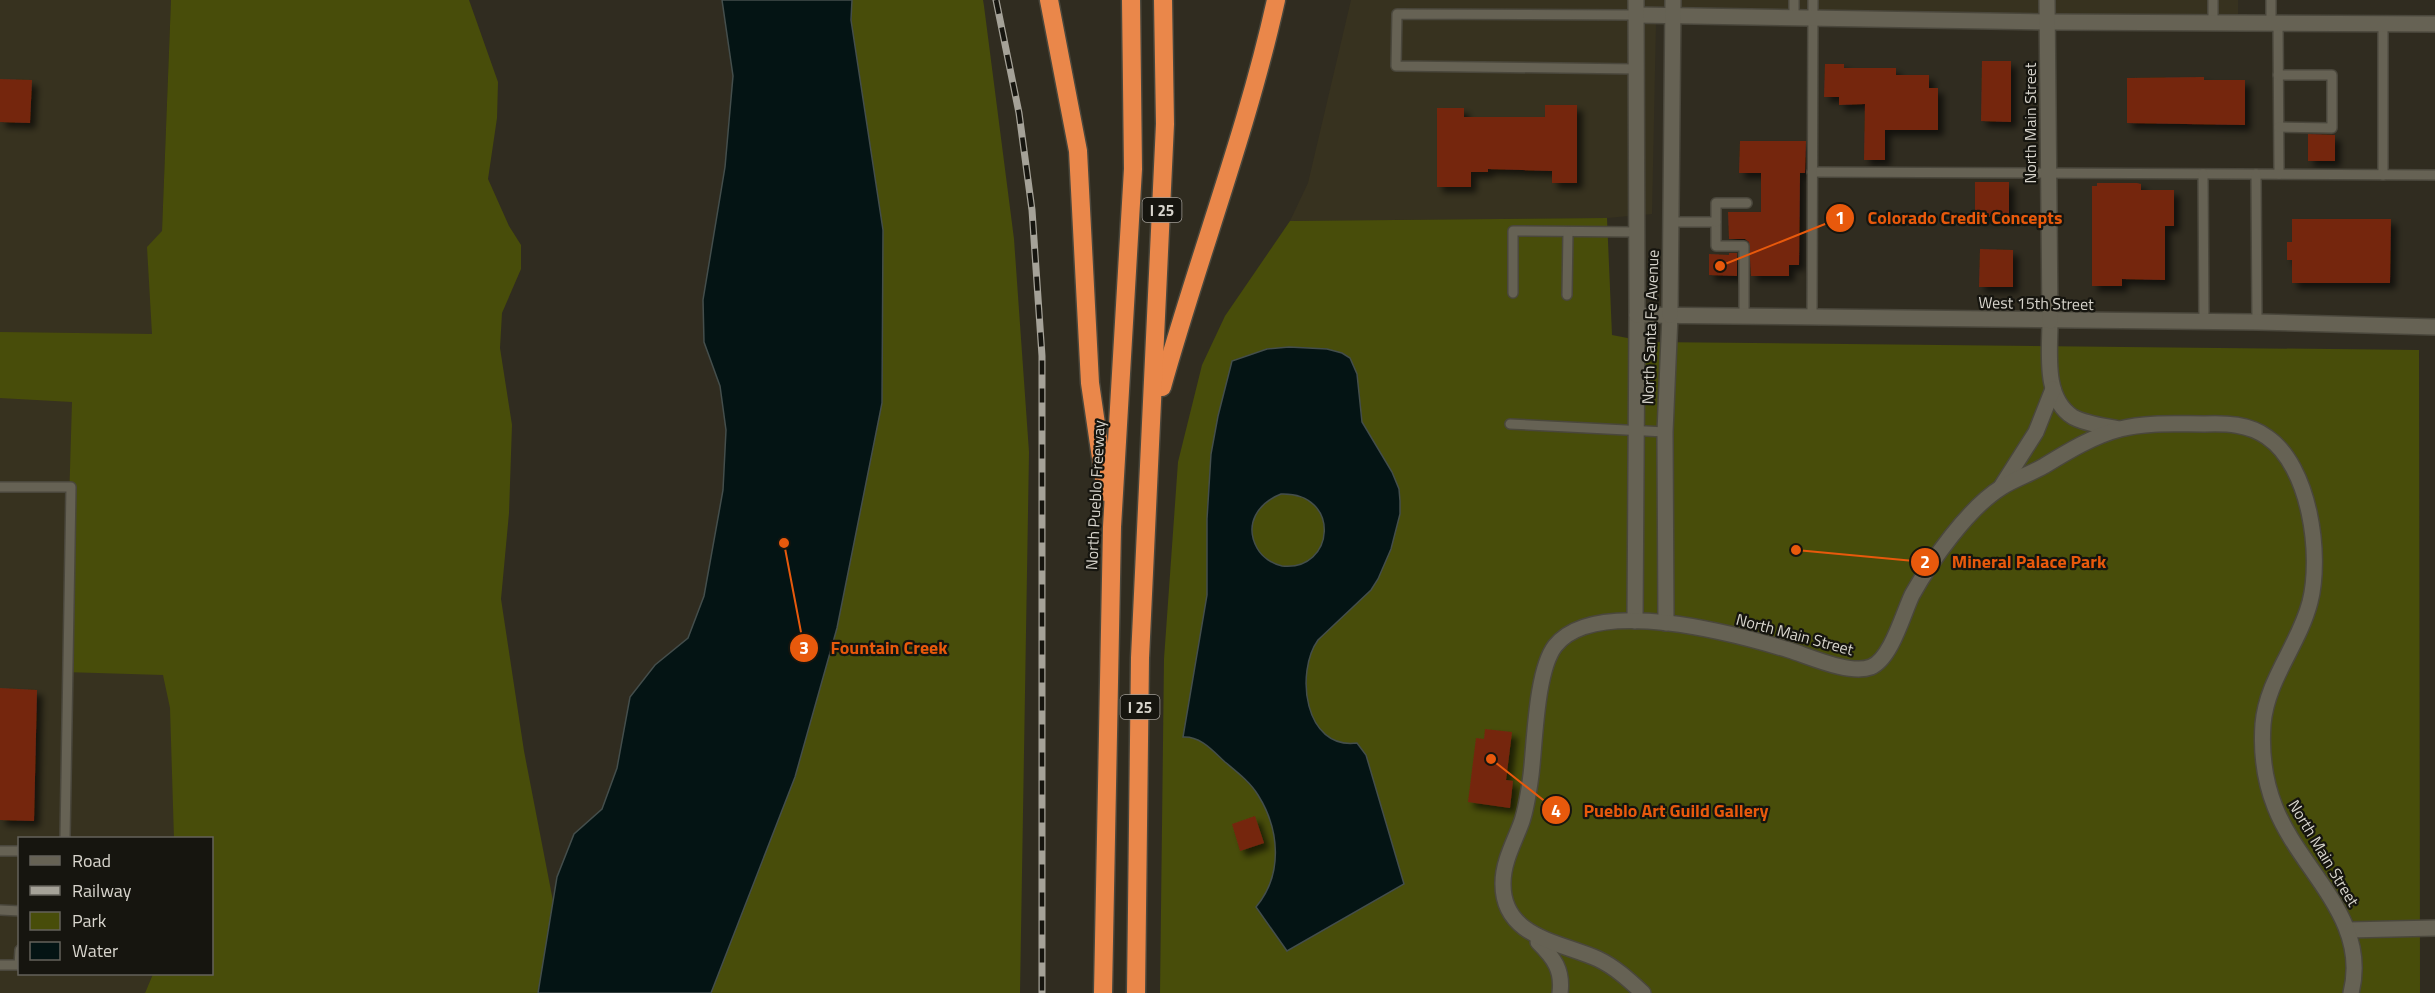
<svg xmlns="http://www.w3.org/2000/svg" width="2435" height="993" font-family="'Titillium Web',sans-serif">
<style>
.built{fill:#37321f}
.green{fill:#484d0a}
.water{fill:#041414;stroke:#444e4c;stroke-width:1.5;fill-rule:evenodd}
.building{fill:#74270e;filter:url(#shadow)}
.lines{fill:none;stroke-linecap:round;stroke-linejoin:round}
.service-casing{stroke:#4a473c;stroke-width:12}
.minor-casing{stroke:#4a473c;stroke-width:18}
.tertiary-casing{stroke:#4a473c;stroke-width:18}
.motorway-casing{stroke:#4a473c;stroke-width:21}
.service{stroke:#666254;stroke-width:9}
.minor{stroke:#666254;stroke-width:15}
.tertiary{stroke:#666254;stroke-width:15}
.motorway{stroke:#ea874a;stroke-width:18}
.rail-casing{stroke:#a5a298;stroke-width:7}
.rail{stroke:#16150f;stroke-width:4.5;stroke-dasharray:14;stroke-linecap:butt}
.labels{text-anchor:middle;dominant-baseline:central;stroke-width:4.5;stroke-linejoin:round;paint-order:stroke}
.shield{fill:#16150f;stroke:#9e9b94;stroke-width:1.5}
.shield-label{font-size:15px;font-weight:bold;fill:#d8d5cd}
.street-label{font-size:16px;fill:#d8d5cd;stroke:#16150f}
.leader{fill:none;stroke:#e8590c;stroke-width:2}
.callout-dot{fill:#e8590c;stroke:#16150f;stroke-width:2}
.mark-label{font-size:18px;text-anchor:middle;font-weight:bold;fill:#fff}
.callout-label{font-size:18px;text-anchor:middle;font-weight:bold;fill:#e8590c;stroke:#16150f;stroke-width:4.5;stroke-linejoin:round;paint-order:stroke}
</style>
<defs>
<filter id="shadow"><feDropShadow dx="5.5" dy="5.5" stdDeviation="3" flood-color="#0009"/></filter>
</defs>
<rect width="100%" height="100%" fill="#302c20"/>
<g class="built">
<polygon points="0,0 171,0 162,231 175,838 20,838 20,974 153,974 145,993 0,993"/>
<polygon points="1351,0 2238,0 2238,23 1656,23 1652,214 1607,218 1290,221 1308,183"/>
</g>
<g class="green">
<polygon points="171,0 469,0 498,82 497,118 488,179 509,226 521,245 521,269 502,313 500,348 512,425 509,513 501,599 524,751 553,901 538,993 145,993 153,974 212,974 212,838 174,838 170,708 163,675 64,672 72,402 0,398 0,332 152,334 147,247 162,231"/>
<polygon points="852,0 983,0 984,6 1014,239 1029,452 1020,993 711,993 795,777 837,628"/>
<polygon points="1607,218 1612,335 1648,342 2419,350 2420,993 1160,993 1164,659 1178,462 1202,365 1225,316 1290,221"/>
</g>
<g class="water">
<polygon points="722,0 852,0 851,20 883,230 882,403 837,628 795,777 711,993 538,993 557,877 574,834 602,809 617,768 630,697 655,665 688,638 704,596 723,490 726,430 720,386 704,342 703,300 725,167 733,76"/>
<path d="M 1289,347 L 1327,349 L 1342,353 L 1350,358 L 1357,374 L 1362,422 L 1392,472 L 1399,489 L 1400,501 L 1400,514 L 1391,549 L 1378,579 L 1371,590 L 1318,640 C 1295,672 1304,750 1357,743 L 1366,755 L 1404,884 L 1287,951 L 1256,907 C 1283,875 1280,830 1258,795 C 1250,782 1237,772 1225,762 C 1213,751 1201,736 1183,737 L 1207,595 L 1207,519 L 1211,454 L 1218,416 L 1232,361 L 1267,349 ZM 1281,494 C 1342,492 1335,572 1282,566 C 1272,564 1262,557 1257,548 C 1244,524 1258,503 1281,494 Z"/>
</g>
<g class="building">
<polygon points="1982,61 2011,61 2011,122 1981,121"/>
<polygon points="1825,64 1844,64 1844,68 1896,68 1896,75 1929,75 1929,88 1938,88 1938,130 1885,130 1885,160 1864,160 1865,104 1839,105 1839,97 1824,97"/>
<polygon points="2204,77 2204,80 2245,80 2245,125 2127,123 2127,78"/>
<polygon points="0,79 32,80 30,123 0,122"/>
<polygon points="1545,105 1577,105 1577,183 1552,183 1552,171 1488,169 1488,172 1471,172 1471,187 1437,187 1437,108 1464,108 1464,117 1545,117"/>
<polygon points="2308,134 2335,135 2335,161 2308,161"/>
<polygon points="1740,141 1806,141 1805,173 1800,173 1799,265 1789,265 1789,276 1751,276 1749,242 1745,239 1729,239 1728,212 1761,212 1761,173 1739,173"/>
<rect x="1975" y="182" width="34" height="35"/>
<polygon points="2097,183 2137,183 2141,184 2141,190 2174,190 2174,226 2165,226 2165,280 2122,279 2122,286 2092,286 2092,186 2097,186"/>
<polygon points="2292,219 2391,219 2390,283 2292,283 2292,260 2287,260 2287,242 2292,242"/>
<polygon points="1980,249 2013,250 2013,287 1979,287"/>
<polygon points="1729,253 1737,253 1737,276 1709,275 1709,254 1729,255"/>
<polygon points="0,688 37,690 34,821 0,820"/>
<polygon points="1485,729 1512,732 1506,780 1513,781 1510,808 1468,802 1476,738 1484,739"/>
<polygon points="1255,816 1264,843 1240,851 1232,824"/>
</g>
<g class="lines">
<defs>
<g id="service">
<polyline points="1794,0 1794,17"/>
<polyline points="2213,23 2213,0"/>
<polyline points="2271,23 2271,0"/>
<polyline points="2278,23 2279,174"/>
<polyline points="2383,24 2383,175"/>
<polyline points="1636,69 1396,66 1397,14 1636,15"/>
<polyline points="2278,75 2332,75 2332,128 2279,127"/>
<polyline points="1812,172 2435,175"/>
<polyline points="2203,174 2204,322"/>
<polyline points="2256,174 2257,322"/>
<polyline points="1671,222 1716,222 1716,246 1744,246 1744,316"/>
<polyline points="1716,222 1716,203 1747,203"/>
<polyline points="1513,293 1513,231 1637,232"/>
<polyline points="1567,295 1568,232"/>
<polyline points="1812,317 1813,0"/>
<polyline points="1510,424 1665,432"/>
<polyline points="0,487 71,487 65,838"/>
<polyline points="0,851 20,851"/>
<polyline points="0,910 20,911"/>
<polyline points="0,965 19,965 20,950"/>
</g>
<g id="minor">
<polyline points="1636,15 2047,22 2435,24"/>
<path d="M 2050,321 C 2050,352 2043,398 2073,417 C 2086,424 2104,426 2119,429"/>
<polyline points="2001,487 2036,432 2053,389"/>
<polyline points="1635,621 1637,315"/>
<polyline points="1666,623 1665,432 1670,315"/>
<polyline points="2348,930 2435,928"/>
<path d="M 1538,942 C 1554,958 1563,970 1560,993"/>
<path d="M 1643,993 C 1629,980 1615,967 1598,959 C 1561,942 1502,938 1503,883 C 1503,861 1515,841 1522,821 C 1527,806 1529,790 1531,775 C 1535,742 1536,671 1555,646 C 1595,595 1736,634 1789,650 C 1811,657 1850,675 1871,667 C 1891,659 1903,614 1912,595 C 1931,561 1968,508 2002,487 C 2015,479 2030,474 2044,466 C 2067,452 2093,436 2120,429 C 2147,422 2176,424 2204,424 C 2226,423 2249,424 2267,437 C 2310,466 2322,555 2310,602 C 2299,645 2267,679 2263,724 C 2261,752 2265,782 2275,807 C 2300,871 2370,918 2351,993"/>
</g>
<g id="tertiary">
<polyline points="1636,0 1637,315 2257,322 2435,327"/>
<polyline points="2047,0 2050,321"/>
<polyline points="1670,315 1673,0"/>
</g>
<g id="motorway">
<polyline points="1049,0 1078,151 1090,383 1106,492"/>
<path d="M 1162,387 C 1198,258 1247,131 1276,0"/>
<polyline points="1103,993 1112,527 1133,169 1131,0"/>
<polyline points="1136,993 1140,658 1165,124 1163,0"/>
</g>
</defs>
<use href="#service" class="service-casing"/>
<use href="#minor" class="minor-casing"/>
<use href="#tertiary" class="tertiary-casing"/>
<use href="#motorway" class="motorway-casing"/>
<use href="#service" class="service"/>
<use href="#minor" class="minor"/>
<use href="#tertiary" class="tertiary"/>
<use href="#motorway" class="motorway"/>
<defs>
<polyline id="rail" points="996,0 1019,113 1032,210 1042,356 1042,993"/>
</defs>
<use href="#rail" class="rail-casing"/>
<use href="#rail" class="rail"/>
</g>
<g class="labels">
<g class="shield">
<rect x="1142.5" y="198" width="39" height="24" rx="4.5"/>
<rect x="1120.5" y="695" width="39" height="24" rx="4.5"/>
</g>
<g class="shield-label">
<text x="1162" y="210">I 25</text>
<text x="1140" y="707">I 25</text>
</g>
<g class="street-label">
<text transform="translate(2030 123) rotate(-90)">North Main Street</text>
<text transform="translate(2036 303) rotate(1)">West 15th Street</text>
<text transform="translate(1650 327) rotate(-88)">North Santa Fe Avenue</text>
<text transform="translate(1095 495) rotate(-87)">North Pueblo Freeway</text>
<text transform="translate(1795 634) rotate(15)">North Main Street</text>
<text transform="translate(2324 853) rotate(59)">North Main Street</text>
</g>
</g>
<path class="leader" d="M1720 266L1840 218M1796 550L1925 562M784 543L804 648M1491 759L1556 810"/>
<g class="callout-dot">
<circle cx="1720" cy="266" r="6"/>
<circle cx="1796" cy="550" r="6"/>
<circle cx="784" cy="543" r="6"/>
<circle cx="1491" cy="759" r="6"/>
<circle cx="1840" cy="218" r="15"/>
<circle cx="1925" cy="562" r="15"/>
<circle cx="804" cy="648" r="15"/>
<circle cx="1556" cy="810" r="15"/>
</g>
<g class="mark-label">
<text x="1840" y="224">1</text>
<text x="1925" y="568">2</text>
<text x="804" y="654">3</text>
<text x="1556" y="817">4</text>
</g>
<g class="callout-label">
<text x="1965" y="224">Colorado Credit Concepts</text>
<text x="2029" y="568">Mineral Palace Park</text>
<text x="889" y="654">Fountain Creek</text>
<text x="1676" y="817">Pueblo Art Guild Gallery</text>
</g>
<rect x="18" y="837" width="195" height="138" fill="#16150f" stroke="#64625b" stroke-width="1.5"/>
<rect x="30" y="856" width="30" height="9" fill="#666254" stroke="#64625b" stroke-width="1.5"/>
<text x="72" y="867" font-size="18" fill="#d8d5cd">Road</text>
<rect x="30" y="886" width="30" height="9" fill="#a5a298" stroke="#64625b" stroke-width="1.5"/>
<text x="72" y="897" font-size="18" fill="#d8d5cd">Railway</text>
<rect x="30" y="912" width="30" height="18" fill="#484d0a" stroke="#64625b" stroke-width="1.5"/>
<text x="72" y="927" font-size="18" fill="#d8d5cd">Park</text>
<rect x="30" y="942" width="30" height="18" fill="#041414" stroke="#64625b" stroke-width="1.5"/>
<text x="72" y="957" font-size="18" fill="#d8d5cd">Water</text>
</svg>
